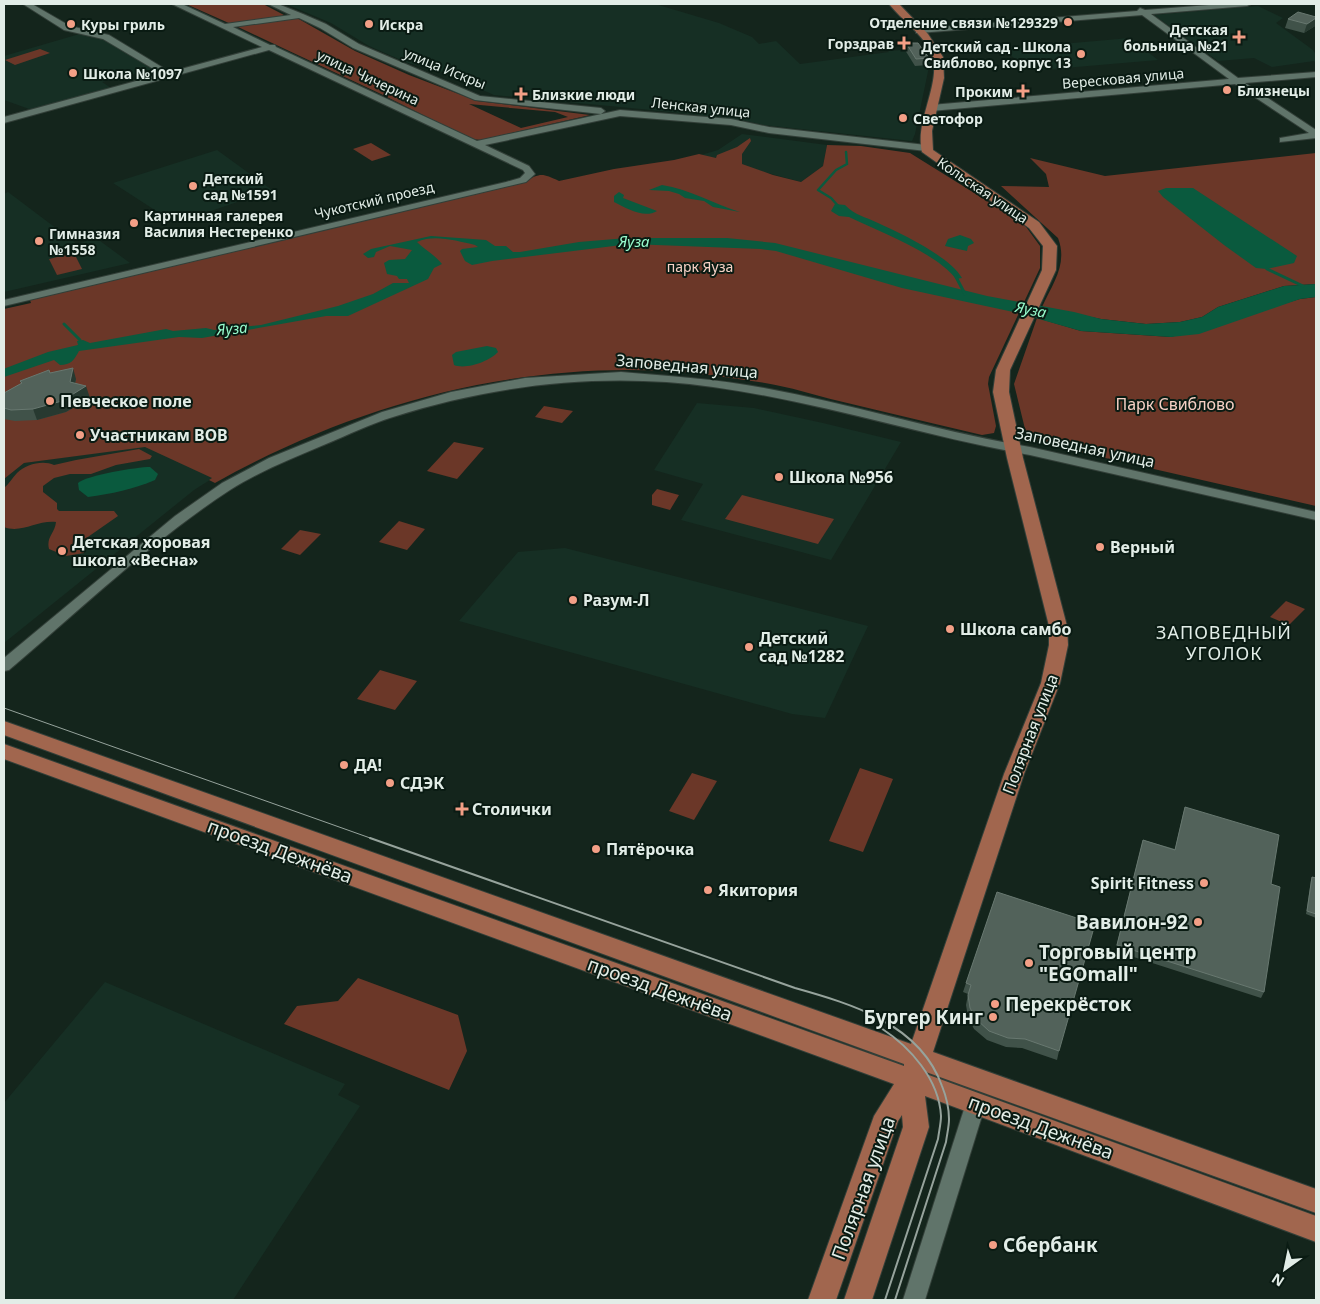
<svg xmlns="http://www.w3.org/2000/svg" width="1320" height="1304" font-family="'Noto Sans',sans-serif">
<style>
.built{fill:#162f24}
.green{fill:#6b3728;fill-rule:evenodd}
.water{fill:#0a5a3e}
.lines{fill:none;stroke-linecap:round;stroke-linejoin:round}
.stream-far1{stroke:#0a5a3e;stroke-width:2.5}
.stream{stroke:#0a5a3e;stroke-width:3}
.minor-casing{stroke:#323f38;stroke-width:2}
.major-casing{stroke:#323f38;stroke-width:2}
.minor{fill:#60746a;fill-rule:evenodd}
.major{fill:#a1664e;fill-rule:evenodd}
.tram-far1{stroke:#96a39c;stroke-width:1}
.tram{stroke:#96a39c;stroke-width:2}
.wall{fill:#405249}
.shaded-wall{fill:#273930}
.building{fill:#52625a;stroke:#687870}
.poi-dot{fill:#f39f86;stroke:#0a1b13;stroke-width:2}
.labels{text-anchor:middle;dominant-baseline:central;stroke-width:4;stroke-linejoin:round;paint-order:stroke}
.far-poi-label{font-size:14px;font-weight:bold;fill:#e2ede7;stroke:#0a1b13;text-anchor:start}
.far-street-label{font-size:14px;fill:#e2ede7;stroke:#0a1b13}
.far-park-label{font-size:14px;fill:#f7d1c5;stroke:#0a1b13}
.far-water-label{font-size:15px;font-style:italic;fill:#97fccd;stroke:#0a1b13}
.street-label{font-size:16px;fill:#e2ede7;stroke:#0a1b13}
.poi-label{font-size:16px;font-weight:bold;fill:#e2ede7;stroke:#0a1b13;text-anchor:start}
.park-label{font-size:16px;fill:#f7d1c5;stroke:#0a1b13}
.neighbourhood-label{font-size:18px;letter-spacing:1px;fill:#e2ede7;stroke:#0a1b13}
.near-street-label{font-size:19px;fill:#e2ede7;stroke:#0a1b13}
.near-poi-label{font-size:19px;font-weight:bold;fill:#e2ede7;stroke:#0a1b13;text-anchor:start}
</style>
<rect width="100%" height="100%" fill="#14251c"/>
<g class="built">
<polygon points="286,4 655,4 719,23 752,37 759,44 776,41 800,64 889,52 888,51 917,49 921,50 930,62 915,134 912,141 764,125 742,120 672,112 494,95 435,69 408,63 369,46 331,23"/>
<polygon points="1258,6 1283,18 1276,23 1313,50 1316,55 1316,63 1314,61 1272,67 1254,58 1218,61 1154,15"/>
<polygon points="83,33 105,40 155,69 102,82 111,88 32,110 4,100 4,56"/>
<polygon points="1130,38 1158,60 1041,70 1038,67 1026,69 1004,49"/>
<polygon points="742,134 827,145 823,166 801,182 701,155 718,150"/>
<polygon points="217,150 272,190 182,221 174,215 164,216 113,183"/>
<polygon points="8,192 77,244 96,238 130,263 4,292 4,194"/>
<polygon points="697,403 754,408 823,423 901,442 831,560 681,520 703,484 654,470"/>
<polygon points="145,446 213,478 194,490 4,643 4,479 24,463"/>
<polygon points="565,548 682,578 868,626 825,718 792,714 459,621 518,552"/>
<polygon points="105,982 345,1084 338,1095 360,1106 233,1300 4,1300 4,1103"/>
</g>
<g class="green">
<polygon points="186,4 263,4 284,15 292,15 231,24"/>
<path d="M 297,18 L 355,51 L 409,75 L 477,101 L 590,115 L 481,140 L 471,139 L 381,94 L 236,26 ZM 469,104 L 555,112 L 568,117 L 521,128 Z"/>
<polygon points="40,49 50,53 15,65 5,60"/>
<path d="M 750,138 L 751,141 L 742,154 L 742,164 L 773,175 L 801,182 L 823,166 L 827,145 L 861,146 L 910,153 L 1024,224 L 1040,246 L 1040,268 L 989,377 L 988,384 L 996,426 L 994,433 L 982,435 C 934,424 886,412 839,401 C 814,395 790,387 765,383 C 732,378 699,373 666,371 C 508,363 352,406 215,483 L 209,480 L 212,478 L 145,447 L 24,463 L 4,479 L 4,309 L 31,303 L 30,300 L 525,182 C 541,172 543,174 559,181 L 614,169 L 674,160 L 699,154 L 716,158 L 717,155 L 737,147 Z"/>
<polygon points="371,143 391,155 372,161 353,149"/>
<path d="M 1316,153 L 1316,284 L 1284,286 L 1218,307 L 1202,317 L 1180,322 L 1146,324 L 1101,319 L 1042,307 C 1053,283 1068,264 1058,238 L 1001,186 L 1049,187 L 1046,174 L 1030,158 L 1105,176 Z"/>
<polygon points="74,253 82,269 57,275 49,259"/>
<polygon points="1316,297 1316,506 1040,443 1030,439 1026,433 1014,384 1037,318 1081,331 1171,337 1300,299"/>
<polygon points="544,406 573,411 562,423 535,417"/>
<polygon points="454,442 484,448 457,479 427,471"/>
<path d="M 139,449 L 152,456 L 150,459 L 116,465 L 91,474 L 70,474 L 54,478 L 43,486 L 43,492 L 57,503 L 57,509 L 59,511 L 114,511 L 118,516 L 85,539 L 84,553 L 66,556 L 49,549 C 46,537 55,533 56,522 C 37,520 21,534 4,527 L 4,488 C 9,484 12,478 17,473 C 26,464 43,460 54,465 L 76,460 Z"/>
<polygon points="657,489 679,495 670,510 652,505 652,495"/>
<polygon points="742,495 834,519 818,544 725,519"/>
<polygon points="399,521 425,529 407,550 379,542"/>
<polygon points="300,530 321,534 300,555 281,549"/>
<polygon points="1286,601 1305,609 1289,625 1270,617"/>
<polygon points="380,670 417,681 395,710 357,699"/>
<polygon points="860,768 893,779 863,852 829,841"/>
<polygon points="692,773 717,781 694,820 669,811"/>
<polygon points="358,978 458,1015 467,1051 449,1090 284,1024 297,1006 338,1001"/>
</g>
<g class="water">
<path d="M 662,185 C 689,189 714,204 740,212 L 713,207 L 704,201 L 685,198 L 679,194 L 669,191 L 649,190 Z"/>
<polygon points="1166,188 1193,188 1297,256 1294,263 1267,269 1256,268 1224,245 1163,197 1158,191"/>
<path d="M 619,192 L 624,195 L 623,198 L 657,211 C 644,219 626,208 614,202 L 614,196 Z"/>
<path d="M 835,204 L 845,205 C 856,216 864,216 878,223 C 902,234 949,256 962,278 L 956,279 C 935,252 880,232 849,217 L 839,216 L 831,211 Z"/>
<polygon points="960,235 971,239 974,243 968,246 967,251 945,246 948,239"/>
<path d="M 431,236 L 486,240 L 495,246 L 506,246 L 513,252 L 520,252 L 579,242 L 627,238 L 727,238 L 775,243 L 987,296 L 1074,312 L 1101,319 L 1146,324 L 1180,322 L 1202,317 L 1218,307 L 1284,286 L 1316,284 L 1316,297 L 1300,299 L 1199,334 L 1171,337 L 1081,331 L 1018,313 L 902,288 L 776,251 L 761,249 L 630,244 L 492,261 L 472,265 L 465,261 L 460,251 L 462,249 L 478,247 L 475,245 C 457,241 434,234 417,242 C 425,250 435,255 442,264 L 434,268 L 428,279 L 348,316 L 326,316 L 202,338 L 179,337 L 79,351 C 74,360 71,365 60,365 L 54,360 L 4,377 L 4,369 L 6,368 L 48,352 L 78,345 L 77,341 L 83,340 L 90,343 L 166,329 L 173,331 L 206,328 L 214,330 L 261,325 L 338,306 L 373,294 L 393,283 L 409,283 L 407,279 L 399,279 L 397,276 L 387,274 L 384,263 L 389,260 L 405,259 L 412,250 L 390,246 L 376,252 L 374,257 L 368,258 L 363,254 L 371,249 Z"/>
<path d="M 487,346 L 496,348 L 498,352 C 490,361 466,370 454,365 L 452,355 L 456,352 Z"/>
<path d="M 150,467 L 158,474 L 155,480 C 134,489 111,494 88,497 L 79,490 L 78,483 C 87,475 137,467 150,467 Z"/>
</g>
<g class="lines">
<polyline class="stream-far1" points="840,208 831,198 818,190 836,170 847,164 846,152"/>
<g class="stream">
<polyline points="1267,269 1303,286"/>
<polyline points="955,275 965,294"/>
<polyline points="64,324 80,340"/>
</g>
<defs>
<g id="minor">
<polygon points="23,4 32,4 70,26 109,35 170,72 262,47 172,4 182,4 225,24 291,15 268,4 278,4 303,14 326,24 359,44 480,96 601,108 605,111 601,114 475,100 353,48 320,28 299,18 233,27 270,45 275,45 276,47 477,141 620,110 731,119 769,127 926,145 931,148 926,151 769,133 731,125 620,116 485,145 529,166 535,174 526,182 4,306 4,300 506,182 520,178 525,173 523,170 269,50 4,123 4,117 162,74 103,39 64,30"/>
<polygon points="1222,4 1251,4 1247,6 1151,14 1238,78 1316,72 1316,77 1245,83 1316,130 1316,138 1280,142 1280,138 1309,133 1235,84 931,111 927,108 931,105 1229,79 1142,15 919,33 916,33 916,29 1137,11 1140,8 1145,10"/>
<path d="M 621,372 C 669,376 717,379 764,388 C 853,404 940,432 1030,447 L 1316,512 L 1316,520 L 1030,455 C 923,436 821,402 713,387 C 605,372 497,384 393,417 C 370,424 348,435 326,444 C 293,458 260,471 230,490 C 153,540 80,610 9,670 L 4,671 L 4,658 L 175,516 L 222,483 L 269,458 L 382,412 L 451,392 L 525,378 Z"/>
<polygon points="976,1094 983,1097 986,1103 925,1300 903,1300 966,1103 969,1097"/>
</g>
<path id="major" d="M 889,4 L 899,4 L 928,34 L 943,57 L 944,78 L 932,131 L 933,150 L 1039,222 L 1057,246 L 1056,270 L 1010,370 L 1009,392 L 1023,458 L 1067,626 L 1068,645 L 1060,683 L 1024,774 L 933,1052 L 1316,1189 L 1316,1213 L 926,1072 L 926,1074 L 1316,1216 L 1316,1242 L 925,1096 L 929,1127 L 872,1300 L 844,1300 L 903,1127 L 902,1115 L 898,1121 L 836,1300 L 808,1300 L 874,1116 L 894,1084 L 4,759 L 4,744 L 904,1066 L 904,1064 L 4,735 L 4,721 L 911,1044 L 1004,774 L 1041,683 L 1049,645 L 1049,626 L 1007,458 L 993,392 L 996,370 L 1042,270 L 1043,246 L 1029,228 L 922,152 C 914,119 945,79 930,50 C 920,32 902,20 889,4 Z"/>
</defs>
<use href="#minor" class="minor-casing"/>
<use href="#major" class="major-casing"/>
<use href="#minor" class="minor"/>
<use href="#major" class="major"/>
<polyline class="tram-far1" points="4,708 373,839"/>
<g class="tram">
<path d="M 370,838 L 795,988 C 852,1004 920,1024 942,1086 C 946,1096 949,1108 949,1119 C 949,1127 947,1134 946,1142 L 895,1300"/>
<path d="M 881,1028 C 910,1047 939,1079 941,1116 C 941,1123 939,1131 938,1139 L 885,1300"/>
</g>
</g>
<g class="wall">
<polygon points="1316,17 1315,26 1304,33 1285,28 1288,19"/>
<polygon points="906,43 929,58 928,65 915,66 905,50"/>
<polygon points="50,373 76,379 75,384 90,398 66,412 37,420 15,421 4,419 4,393 21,384 20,381"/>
<polygon points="1185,807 1271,884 1264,992 1261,998 1115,951 1143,840 1175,849 1183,814"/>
<polygon points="1312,877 1316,878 1316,918 1306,914 1311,880"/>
<polygon points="997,892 1059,1051 1057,1060 1022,1048 1006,1047 987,1040 974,1029 968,1017 966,1005 968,994 963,992 966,983"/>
</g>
<g class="shaded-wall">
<polygon points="1316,18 1315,26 1304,33 1307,24"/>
<polygon points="73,368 76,379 73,393 70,382"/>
<polygon points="86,386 90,398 66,412 37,420 33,409"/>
</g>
<g class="building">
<polygon points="1298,12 1316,17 1316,18 1307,24 1288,19"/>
<polygon points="906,43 918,43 929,58 916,59"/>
<polygon points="73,368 70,382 86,386 62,401 33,409 11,410 4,408 4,393 22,383 20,381 49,370 50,373"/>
<polygon points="1185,807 1279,835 1271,884 1280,887 1264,992 1117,945 1143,840 1175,850"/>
<polygon points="1312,877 1316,878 1316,914 1307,911"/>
<polygon points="997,892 1095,924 1059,1051 1025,1039 1008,1038 989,1031 976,1019 970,1008 968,995 971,985 966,983"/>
</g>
<g class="poi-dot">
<circle cx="1068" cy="22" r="5"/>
<circle cx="71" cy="24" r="5"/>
<circle cx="369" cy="24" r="5"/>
<path d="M1236.5 29.5h5v5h5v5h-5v5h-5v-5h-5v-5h5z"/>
<path d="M901.5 35.5h5v5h5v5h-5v5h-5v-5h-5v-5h5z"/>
<circle cx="1081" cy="54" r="5"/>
<circle cx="73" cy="73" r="5"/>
<circle cx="1227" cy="90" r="5"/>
<path d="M1020.5 83.5h5v5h5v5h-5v5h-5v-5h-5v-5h5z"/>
<path d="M518.5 86.5h5v5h5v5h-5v5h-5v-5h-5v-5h5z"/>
<circle cx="903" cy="118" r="5"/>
<circle cx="193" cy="186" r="5"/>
<circle cx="134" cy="223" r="5"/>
<circle cx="39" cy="241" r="5"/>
<circle cx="50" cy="401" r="5"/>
<circle cx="80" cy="435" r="5"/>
<circle cx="779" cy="477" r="5"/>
<circle cx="1100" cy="547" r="5"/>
<circle cx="62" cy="551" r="5"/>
<circle cx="573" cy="600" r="5"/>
<circle cx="950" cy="629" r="5"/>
<circle cx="749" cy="647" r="5"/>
<circle cx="344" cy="765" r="5"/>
<circle cx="390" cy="783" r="5"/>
<path d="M459.5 801.5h5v5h5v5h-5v5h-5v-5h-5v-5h5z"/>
<circle cx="596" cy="849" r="5"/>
<circle cx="1204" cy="883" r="5"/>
<circle cx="708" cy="890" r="5"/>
<circle cx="1198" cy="922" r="5"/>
<circle cx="1029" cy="963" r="5"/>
<circle cx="995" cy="1004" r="5"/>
<circle cx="993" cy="1017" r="5"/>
<circle cx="993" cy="1245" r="5"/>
</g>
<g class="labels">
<g class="far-poi-label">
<text x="1058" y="22" text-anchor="end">Отделение связи №129329</text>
<text x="81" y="24">Куры гриль</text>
<text x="379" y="24">Искра</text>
<text x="1228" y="29" text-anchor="end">Детская<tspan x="1228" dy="16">больница №21</tspan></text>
<text x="894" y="43" text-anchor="end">Горздрав</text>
<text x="1071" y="46" text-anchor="end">Детский сад - Школа<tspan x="1071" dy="16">Свиблово, корпус 13</tspan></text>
<text x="83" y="73">Школа №1097</text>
<text x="1237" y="90">Близнецы</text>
<text x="1013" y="91" text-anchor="end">Проким</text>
<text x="532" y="94">Близкие люди</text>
<text x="913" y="118">Светофор</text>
<text x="203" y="178">Детский<tspan x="203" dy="16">сад №1591</tspan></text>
<text x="144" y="215">Картинная галерея<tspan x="144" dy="16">Василия Нестеренко</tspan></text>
<text x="49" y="233">Гимназия<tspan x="49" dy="16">№1558</tspan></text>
</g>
<g class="far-street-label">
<text transform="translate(445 68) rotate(22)">улица Искры</text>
<text transform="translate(368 77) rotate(25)">улица Чичерина</text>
<text transform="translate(1123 78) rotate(-5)">Вересковая улица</text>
<text transform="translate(701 107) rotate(6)">Ленская улица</text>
<text transform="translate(983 190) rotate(34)">Кольская улица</text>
<text transform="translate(374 200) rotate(-13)">Чукотский проезд</text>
</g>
<g class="far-park-label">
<text x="700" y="266">парк Яуза</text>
</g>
<g class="far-water-label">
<text x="634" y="241">Яуза</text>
<text transform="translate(1031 309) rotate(12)">Яуза</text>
<text transform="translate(232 328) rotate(-5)">Яуза</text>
</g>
<g class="street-label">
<text transform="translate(687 366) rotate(5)">Заповедная улица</text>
<text transform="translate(1085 447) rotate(12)">Заповедная улица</text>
<text transform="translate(1030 734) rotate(-69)">Полярная улица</text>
</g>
<g class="poi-label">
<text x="60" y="401">Певческое поле</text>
<text x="90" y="435">Участникам ВОВ</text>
<text x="789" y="477">Школа №956</text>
<text x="72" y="542">Детская хоровая<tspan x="72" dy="18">школа «Весна»</tspan></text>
<text x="1110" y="547">Верный</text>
<text x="583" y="600">Разум-Л</text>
<text x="960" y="629">Школа самбо</text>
<text x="759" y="638">Детский<tspan x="759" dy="18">сад №1282</tspan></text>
<text x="354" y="765">ДА!</text>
<text x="400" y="783">СДЭК</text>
<text x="472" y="809">Столички</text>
<text x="606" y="849">Пятёрочка</text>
<text x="1194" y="883" text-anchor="end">Spirit Fitness</text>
<text x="718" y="890">Якитория</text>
</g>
<g class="park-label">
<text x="1175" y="404">Парк Свиблово</text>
</g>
<g class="neighbourhood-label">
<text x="1224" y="632">ЗАПОВЕДНЫЙ<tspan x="1224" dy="21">УГОЛОК</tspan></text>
</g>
<g class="near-street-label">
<text transform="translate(280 851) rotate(20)">проезд Дежнёва</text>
<text transform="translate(660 989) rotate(20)">проезд Дежнёва</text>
<text transform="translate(1041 1127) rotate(20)">проезд Дежнёва</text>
<text transform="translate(863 1188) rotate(-70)">Полярная улица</text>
</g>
<g class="near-poi-label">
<text x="1188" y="922" text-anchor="end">Вавилон-92</text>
<text x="1039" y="952">Торговый центр<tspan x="1039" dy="22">"EGOmall"</tspan></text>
<text x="1005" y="1004">Перекрёсток</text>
<text x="983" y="1017" text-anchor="end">Бургер Кинг</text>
<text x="1003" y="1245">Сбербанк</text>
</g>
</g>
<rect width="1320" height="1304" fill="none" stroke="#e2ede7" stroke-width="10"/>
<g transform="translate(1285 1269) rotate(213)" stroke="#0a1b13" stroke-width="4" paint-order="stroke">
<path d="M0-4L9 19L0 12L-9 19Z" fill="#e2ede7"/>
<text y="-8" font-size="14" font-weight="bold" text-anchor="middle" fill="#e2ede7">N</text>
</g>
</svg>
